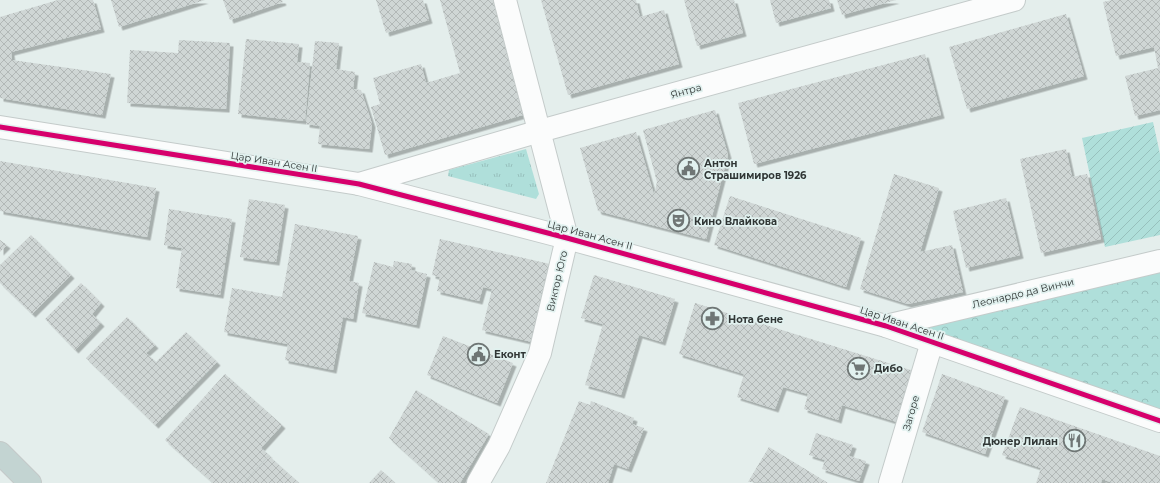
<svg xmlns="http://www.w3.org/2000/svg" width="1160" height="483" font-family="Montserrat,sans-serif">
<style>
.grass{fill:url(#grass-tufts)}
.park{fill:url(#park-crowns)}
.garden{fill:url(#garden-furrows)}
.building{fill:url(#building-cross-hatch);filter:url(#shadow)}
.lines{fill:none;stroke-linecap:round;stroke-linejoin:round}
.street-casing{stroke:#c4cbca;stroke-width:24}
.highway-casing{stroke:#c4c9c8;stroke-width:24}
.street{stroke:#fbfcfc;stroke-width:22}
.highway{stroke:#c3d4d2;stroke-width:22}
.cycleway-casing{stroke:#e1f1ef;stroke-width:8}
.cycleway{stroke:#d6006c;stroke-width:5}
.labels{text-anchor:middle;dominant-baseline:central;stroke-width:3.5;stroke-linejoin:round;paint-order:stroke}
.street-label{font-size:10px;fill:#303635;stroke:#e1f1ef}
.poi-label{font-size:10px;font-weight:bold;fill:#303635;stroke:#e1f1ef;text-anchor:start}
</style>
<defs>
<pattern id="grass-tufts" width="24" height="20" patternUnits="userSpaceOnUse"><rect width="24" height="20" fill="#afdfda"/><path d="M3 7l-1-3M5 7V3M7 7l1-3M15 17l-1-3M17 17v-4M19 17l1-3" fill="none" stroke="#97c0bc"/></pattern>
<pattern id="park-crowns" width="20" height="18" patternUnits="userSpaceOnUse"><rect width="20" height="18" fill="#afdfda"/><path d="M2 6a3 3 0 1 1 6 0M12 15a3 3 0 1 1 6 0" fill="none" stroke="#97c0bc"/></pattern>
<pattern id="garden-furrows" width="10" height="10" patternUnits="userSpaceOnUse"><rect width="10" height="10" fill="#afdfda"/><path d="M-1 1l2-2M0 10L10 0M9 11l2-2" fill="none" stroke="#97c0bc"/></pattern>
<pattern id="building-cross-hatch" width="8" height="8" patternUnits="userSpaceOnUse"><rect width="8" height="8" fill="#cfd6d5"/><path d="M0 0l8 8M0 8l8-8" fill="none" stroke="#b2b8b7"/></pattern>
<filter id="shadow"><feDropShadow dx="3.5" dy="3.5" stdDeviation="0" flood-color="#0004"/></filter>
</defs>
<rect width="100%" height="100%" fill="#e4eeec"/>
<polygon class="grass" points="526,149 539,194 536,199 448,176 449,170"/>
<polygon class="park" points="1160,261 1160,421 886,326"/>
<polygon class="garden" points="1153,122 1160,154 1160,235 1105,247 1082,138"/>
<g class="building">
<polygon points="58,0 93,0 101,29 11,52 12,60 111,74 102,115 0,98 0,17"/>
<polygon points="111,0 205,0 119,27"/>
<polygon points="223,0 282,0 283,2 230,20"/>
<polygon points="376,0 423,0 429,20 386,33"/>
<polygon points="440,0 494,0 526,114 385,155 371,107 380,104 373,78 421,64 426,83 460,73"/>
<polygon points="541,0 636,0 640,17 664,10 679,64 568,95"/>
<polygon points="684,0 734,0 743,33 697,46"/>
<polygon points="770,0 829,0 831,8 776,23"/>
<polygon points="837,0 896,0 842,15"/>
<polygon points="1112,0 1160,0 1160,110 1135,116 1125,76 1158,68 1154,47 1116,56 1103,2"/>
<polygon points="1066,14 1084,76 967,109 949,47"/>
<polygon points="246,39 299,44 297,62 310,63 305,121 238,114"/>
<polygon points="179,40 230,43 226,109 127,103 130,50 178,53"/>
<polygon points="315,41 339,43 336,69 355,72 353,89 361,90 372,124 369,149 318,144 320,126 306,124"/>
<polygon points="925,54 941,115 754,164 738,103"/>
<polygon points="715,110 728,155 706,239 598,211 580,148 636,132 654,195 657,182 643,130"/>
<polygon points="1066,149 1072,177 1087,174 1101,239 1041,253 1020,159"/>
<polygon points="0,161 156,188 147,237 0,211"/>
<polygon points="894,174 939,188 920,252 952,245 963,292 908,304 860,289"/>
<polygon points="730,196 861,238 846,287 714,245"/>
<polygon points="1006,198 1020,255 966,268 953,211"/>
<polygon points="249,199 285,205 276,262 240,257"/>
<polygon points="169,209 232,219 220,295 176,288 182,248 164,245"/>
<polygon points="295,224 358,236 349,281 359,283 353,319 343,317 333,370 285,360 288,344 224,332 232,288 282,297"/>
<polygon points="31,235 71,275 32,314 0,283 0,265"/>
<polygon points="440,239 550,264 532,342 482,330 492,289 483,287 479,301 437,291 440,277 432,275"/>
<polygon points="0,240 7,245 0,252"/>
<polygon points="394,261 412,264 411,270 427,274 416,325 362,313 374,262 393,267"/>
<polygon points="594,275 675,299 662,342 639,335 621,395 585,385 603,324 581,318"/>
<polygon points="81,283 101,303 92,314 101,323 75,350 45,319"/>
<polygon points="695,303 914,371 897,422 842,405 838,420 804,409 808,394 783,387 775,409 737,397 744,374 679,354"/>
<polygon points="127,317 155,345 146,353 156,362 186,332 217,362 155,425 86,358"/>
<polygon points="443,336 513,363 497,403 427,375"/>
<polygon points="225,374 282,425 261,448 269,455 243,483 213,483 165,440"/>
<polygon points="942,374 1005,397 985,454 922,432"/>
<polygon points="416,390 489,434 460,483 439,483 389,438"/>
<polygon points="579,401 590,405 591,401 634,418 632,424 644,428 628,469 614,464 608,483 546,483"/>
<polygon points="1020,407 1160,456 1160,483 1113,483 1102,479 1101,483 1036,483 1041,468 1002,455"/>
<polygon points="816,433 853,445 849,456 866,461 859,481 822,469 825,460 809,455"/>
<polygon points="769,447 828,483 748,482"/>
<polygon points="269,456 299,483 244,483"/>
<polygon points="381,470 395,483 369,483"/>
</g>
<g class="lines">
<defs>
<g id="street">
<polyline points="0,127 359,184 567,238 886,326 1160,421"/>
<polyline points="359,184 540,131 1014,0"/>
<polyline points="886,326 1160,261"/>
<polyline points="478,483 499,446 540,353 567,238 505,0"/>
<polyline points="890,483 932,342"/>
</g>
<polyline id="highway" points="0,453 30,483"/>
</defs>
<use href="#street" class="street-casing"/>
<use href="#highway" class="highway-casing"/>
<use href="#street" class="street"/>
<use href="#highway" class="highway"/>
<defs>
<polyline id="cycleway" points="0,127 359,184 567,238 886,326 1160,421"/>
</defs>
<use href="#cycleway" class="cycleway-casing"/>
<use href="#cycleway" class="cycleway"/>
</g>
<defs>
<symbol id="civic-ring" viewBox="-11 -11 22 22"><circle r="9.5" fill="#e1f1ef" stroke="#6f7675" stroke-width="1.5"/><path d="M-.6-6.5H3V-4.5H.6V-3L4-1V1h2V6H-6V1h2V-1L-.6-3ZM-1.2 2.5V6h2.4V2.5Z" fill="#6f7675"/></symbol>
<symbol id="theatre-ring" viewBox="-11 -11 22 22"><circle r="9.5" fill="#e1f1ef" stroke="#6f7675" stroke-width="1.5"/><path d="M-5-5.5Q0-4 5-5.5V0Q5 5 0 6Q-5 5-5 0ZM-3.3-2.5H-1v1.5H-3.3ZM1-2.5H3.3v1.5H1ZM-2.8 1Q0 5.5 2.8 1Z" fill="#6f7675"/></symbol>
<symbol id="pharmacy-ring" viewBox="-11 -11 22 22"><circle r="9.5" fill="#e1f1ef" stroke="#6f7675" stroke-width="1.5"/><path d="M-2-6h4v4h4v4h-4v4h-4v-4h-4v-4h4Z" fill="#6f7675"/></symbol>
<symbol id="supermarket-ring" viewBox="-11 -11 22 22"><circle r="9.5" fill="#e1f1ef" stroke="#6f7675" stroke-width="1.5"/><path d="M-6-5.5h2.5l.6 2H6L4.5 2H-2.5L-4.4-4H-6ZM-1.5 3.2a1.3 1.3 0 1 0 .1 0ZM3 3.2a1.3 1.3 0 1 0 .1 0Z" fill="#6f7675"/></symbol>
<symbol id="restaurant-ring" viewBox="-11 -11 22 22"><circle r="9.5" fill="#e1f1ef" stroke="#6f7675" stroke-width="1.5"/><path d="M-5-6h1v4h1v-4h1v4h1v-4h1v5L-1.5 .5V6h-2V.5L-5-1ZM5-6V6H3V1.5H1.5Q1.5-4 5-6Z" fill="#6f7675"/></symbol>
</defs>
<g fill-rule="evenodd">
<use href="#civic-ring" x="676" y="156" width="25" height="25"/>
<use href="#theatre-ring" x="666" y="208" width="25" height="25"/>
<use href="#pharmacy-ring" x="700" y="306" width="25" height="25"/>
<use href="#civic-ring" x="466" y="342" width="25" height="25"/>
<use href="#supermarket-ring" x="846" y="356" width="25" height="25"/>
<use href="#restaurant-ring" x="1062" y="428" width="25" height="25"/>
</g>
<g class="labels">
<g class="street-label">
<text transform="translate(686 91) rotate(-15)">Янтра</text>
<text transform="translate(274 162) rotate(9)">Цар Иван Асен II</text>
<text transform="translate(590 235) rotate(15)">Цар Иван Асен II</text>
<text transform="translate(557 281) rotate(-77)">Виктор Юго</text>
<text transform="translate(1023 293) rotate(-13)">Леонардо да Винчи</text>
<text transform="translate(902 323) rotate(18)">Цар Иван Асен II</text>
<text transform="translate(911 413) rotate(-74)">Загоре</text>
</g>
<g class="poi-label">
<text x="704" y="163">Антон<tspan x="704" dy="12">Страшимиров 1926</tspan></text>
<text x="694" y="221">Кино Влайкова</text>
<text x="728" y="319">Нота бене</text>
<text x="494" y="354">Еконт</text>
<text x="874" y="368">Дибо</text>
<text x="1058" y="441" text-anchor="end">Дюнер Лилан</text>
</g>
</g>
</svg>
